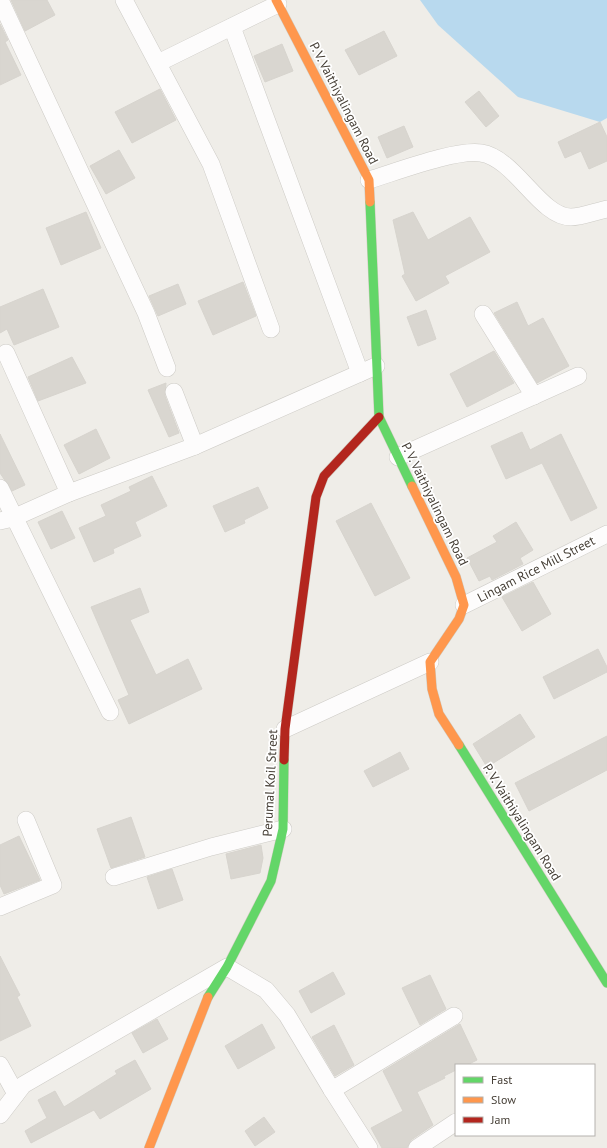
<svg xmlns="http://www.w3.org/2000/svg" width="607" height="1148" font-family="'PT Sans',sans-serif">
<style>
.water{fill:#b8d9ee}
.building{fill:#d9d6d0;stroke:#d7d4ce}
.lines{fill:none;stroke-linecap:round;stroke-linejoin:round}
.street-casing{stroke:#cdcbc6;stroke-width:18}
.fast-casing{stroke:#cfcabf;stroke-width:10}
.slow-casing{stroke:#cfcabf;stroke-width:10}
.jam-casing{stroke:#cfcabf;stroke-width:10}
.street{stroke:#fdfcfc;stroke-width:17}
.fast{stroke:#63d668;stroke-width:9}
.slow{stroke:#ff974d;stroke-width:9}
.jam{stroke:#b3261e;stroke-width:9}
.labels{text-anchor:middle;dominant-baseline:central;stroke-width:3.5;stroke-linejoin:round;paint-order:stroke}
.street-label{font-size:13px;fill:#453e35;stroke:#fff}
</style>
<rect width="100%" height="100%" fill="#efede8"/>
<polygon class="water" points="420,0 607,0 607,118 600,122 518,97 438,25"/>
<g class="building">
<polygon points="11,0 47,0 55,15 25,31"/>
<polygon points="0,24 8,40 5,42 21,75 0,85"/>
<polygon points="384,31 397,56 359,75 345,50"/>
<polygon points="282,44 293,71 265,82 254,56"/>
<polygon points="160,89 176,120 132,143 115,112"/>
<polygon points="479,91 499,116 486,127 465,102"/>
<polygon points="600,122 607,137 607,161 589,169 581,151 565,158 558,142"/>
<polygon points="404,126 413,147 387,158 378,137"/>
<polygon points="119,150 135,178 106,194 90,166"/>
<polygon points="86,212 101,248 61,265 46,228"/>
<polygon points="413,212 428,240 470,217 490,252 445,276 449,283 416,301 402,276 405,274 393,220"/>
<polygon points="243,282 256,316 213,335 198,301"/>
<polygon points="178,284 186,304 158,316 149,296"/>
<polygon points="43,289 59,327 14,345 7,329 0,333 0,307"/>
<polygon points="517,302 528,326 543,318 569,366 537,383 494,313"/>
<polygon points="426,310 436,339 418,346 407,317"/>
<polygon points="494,351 514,383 467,407 450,374"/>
<polygon points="72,357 86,383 38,401 28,377"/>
<polygon points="166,383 165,396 179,433 169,437 148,390"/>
<polygon points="96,429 110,458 79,474 64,445"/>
<polygon points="522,432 530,450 561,434 597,508 571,521 542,463 506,479 491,446"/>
<polygon points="0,434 25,485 12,491 0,473"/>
<polygon points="152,476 167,506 135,522 141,536 113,549 114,553 94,562 79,528 106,516 101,505 131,491 129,487"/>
<polygon points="258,487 268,508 244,520 245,523 225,532 213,506"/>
<polygon points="371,503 410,578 375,596 336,521"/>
<polygon points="62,511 75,538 51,549 38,522"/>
<polygon points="516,522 533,550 520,558 523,564 492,580 490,576 479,581 467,558 497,542 493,536"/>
<polygon points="533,582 551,614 522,631 502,597"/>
<polygon points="140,588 149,612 130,620 156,675 188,659 202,689 129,724 118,700 129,695 91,607"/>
<polygon points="598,649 607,667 607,672 554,699 543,677"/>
<polygon points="520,714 535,737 487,767 473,744"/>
<polygon points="607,736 607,770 529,811 515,783"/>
<polygon points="400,752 409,769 373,787 364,771"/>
<polygon points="131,817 145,857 111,868 97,829"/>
<polygon points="19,836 40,880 4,894 0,885 0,845"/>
<polygon points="261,845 263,858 260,873 231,879 226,854"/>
<polygon points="172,869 183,900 158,909 147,877"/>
<polygon points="0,956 20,995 17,997 31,1026 0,1041"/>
<polygon points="333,972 345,994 311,1013 299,991"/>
<polygon points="430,975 446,1009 420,1025 402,988"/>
<polygon points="157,1019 168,1039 143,1053 132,1033"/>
<polygon points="262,1024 275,1048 238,1069 225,1046"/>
<polygon points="460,1024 477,1060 467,1065 456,1065 456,1070 444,1076 445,1078 417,1092 433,1125 411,1140 407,1148 382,1148 371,1128 403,1111 383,1071"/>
<polygon points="334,1025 354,1065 335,1076 312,1037"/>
<polygon points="135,1060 151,1089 100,1119 94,1110 31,1143 25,1131 47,1118 38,1100 55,1091 64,1107 117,1074 115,1071"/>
<polygon points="264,1117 275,1132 255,1146 245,1131"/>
</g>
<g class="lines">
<defs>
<g id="street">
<polyline points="0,0 146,313 167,368"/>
<polyline points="124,0 211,164 271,329"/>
<polyline points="232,27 360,373"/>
<polyline points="158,63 278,4"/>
<path d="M 369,180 C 396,172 456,149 481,153 C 515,158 540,217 571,217 C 581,217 597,211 607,209"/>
<polyline points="483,314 534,396"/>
<polyline points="6,353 69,493"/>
<polyline points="174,392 195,446"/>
<polyline points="398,457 578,376"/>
<polyline points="0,488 110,712"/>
<polyline points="0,521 13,518 69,493 195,446 376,366"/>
<polyline points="464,605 607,534"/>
<polyline points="285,729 430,662"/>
<polyline points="114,877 211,847 283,829"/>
<polyline points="0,907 53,885 26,820"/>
<polyline points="0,1065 16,1094"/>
<polyline points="332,1090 454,1016"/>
<polyline points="0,1115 23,1085 227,967 266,990 287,1015 332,1090 369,1148"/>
<polyline points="417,1148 456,1122"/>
</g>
<g id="fast">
<polyline points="370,202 379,417 412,486"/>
<polyline points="459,745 607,983"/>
<polyline points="208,997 227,967 271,881 283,829 284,760"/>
</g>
<g id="slow">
<polyline points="276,0 369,180 370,202"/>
<polyline points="412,486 456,577 464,605 459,619 430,662 432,689 439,714 459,745"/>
<polyline points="149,1148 208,997"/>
</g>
<polyline id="jam" points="284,760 285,729 316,497 324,476 379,417"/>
</defs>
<use href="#street" class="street-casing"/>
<use href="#fast" class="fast-casing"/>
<use href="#slow" class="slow-casing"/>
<use href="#jam" class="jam-casing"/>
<use href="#street" class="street"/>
<use href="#fast" class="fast"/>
<use href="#slow" class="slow"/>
<use href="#jam" class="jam"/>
</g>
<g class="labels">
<g class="street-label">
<text transform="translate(344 103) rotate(63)">P. V. Vaithiyalingam Road</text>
<text transform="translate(435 504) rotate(64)">P. V. Vaithiyalingam Road</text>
<text transform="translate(536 569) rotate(-27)">Lingam Rice Mill Street</text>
<text transform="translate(270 783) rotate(-87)">Perumal Koil Street</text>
<text transform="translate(522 822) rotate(58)">P. V. Vaithiyalingam Road</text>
</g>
</g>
<rect x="455" y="1064" width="140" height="72" fill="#ffffff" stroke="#b5b2ae"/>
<rect x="463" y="1077" width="20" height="6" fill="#63d668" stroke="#b5b2ae"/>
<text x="491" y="1084" font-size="12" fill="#453e35">Fast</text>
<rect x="463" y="1097" width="20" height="6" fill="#ff974d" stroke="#b5b2ae"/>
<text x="491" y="1104" font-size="12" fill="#453e35">Slow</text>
<rect x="463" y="1117" width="20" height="6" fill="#b3261e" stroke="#b5b2ae"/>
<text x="491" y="1124" font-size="12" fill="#453e35">Jam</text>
</svg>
